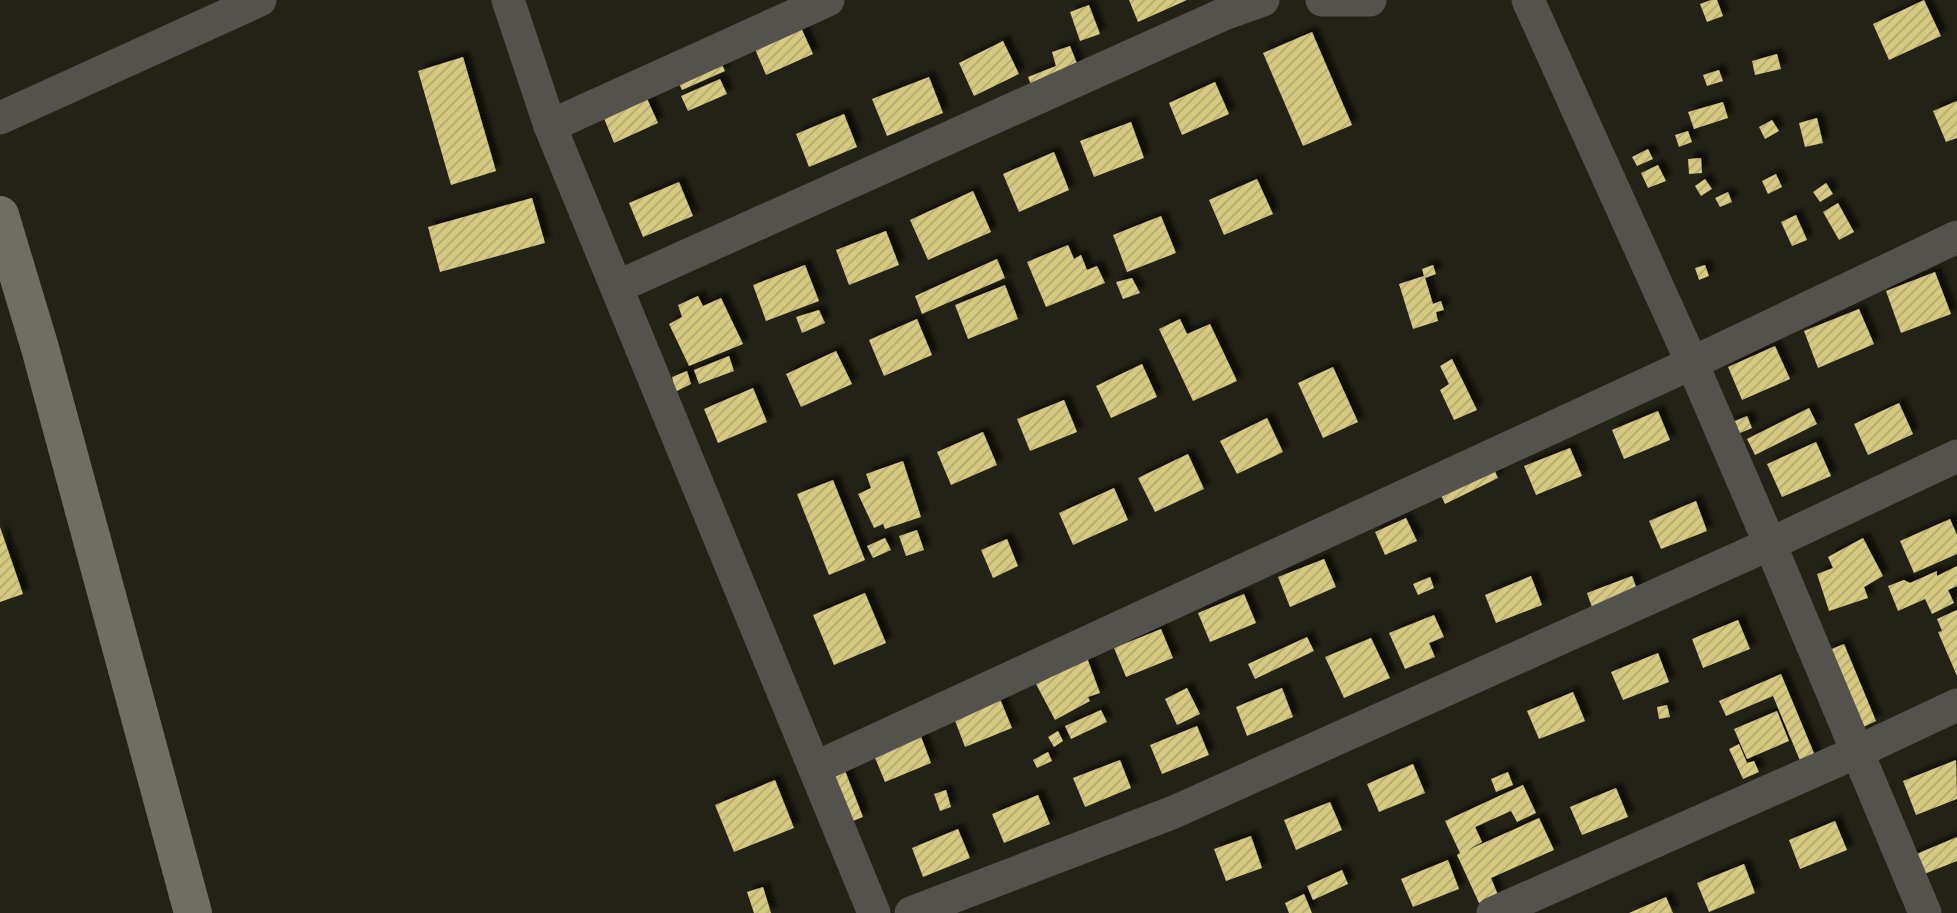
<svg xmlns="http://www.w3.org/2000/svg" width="1957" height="913" font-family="Montserrat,sans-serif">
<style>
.building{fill:url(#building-hatch);filter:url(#shadow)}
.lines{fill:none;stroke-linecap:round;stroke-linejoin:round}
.street{stroke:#53524d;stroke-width:33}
.secondary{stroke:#6f6e65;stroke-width:38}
</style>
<defs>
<pattern id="building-hatch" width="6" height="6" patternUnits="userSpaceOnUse" patternTransform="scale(1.75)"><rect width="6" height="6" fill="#d6ca81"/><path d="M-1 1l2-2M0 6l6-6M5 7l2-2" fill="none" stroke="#b3aa72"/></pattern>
<filter id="shadow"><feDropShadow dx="6" dy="-6" stdDeviation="2" flood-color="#0009"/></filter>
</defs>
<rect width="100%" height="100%" fill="#232216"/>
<g class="building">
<polygon points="1129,0 1187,0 1138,22"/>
<polygon points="1711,0 1717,0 1723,16 1707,22 1700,4"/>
<polygon points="1924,0 1941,36 1889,60 1873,24"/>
<polygon points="1089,5 1100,34 1080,41 1070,12"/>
<polygon points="798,21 813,54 766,75 752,42"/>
<polygon points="1312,32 1352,125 1303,146 1263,53"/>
<polygon points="1003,41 1019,74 974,96 959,63"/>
<polygon points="711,42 725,71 682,90 668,61"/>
<polygon points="1070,46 1080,71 1033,90 1028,77 1056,66 1052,52"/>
<polygon points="1777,54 1781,69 1755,75 1752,61"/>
<polygon points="463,57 496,171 451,185 418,71"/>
<polygon points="1719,70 1723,81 1707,86 1703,75"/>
<polygon points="929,77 943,113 887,136 872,99"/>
<polygon points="720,79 727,94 688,111 681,96"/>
<polygon points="1215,82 1229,114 1182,135 1169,103"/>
<polygon points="644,92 658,123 614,143 601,111"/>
<polygon points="1957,101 1957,138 1946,142 1933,111"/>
<polygon points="1723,102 1728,118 1694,129 1688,112"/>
<polygon points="844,114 857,147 809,167 796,134"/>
<polygon points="1817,118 1823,143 1805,147 1799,123"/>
<polygon points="1772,120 1779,131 1765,139 1759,127"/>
<polygon points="1131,122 1144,158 1094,177 1080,141"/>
<polygon points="1688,131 1692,142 1679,147 1675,135"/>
<polygon points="1648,149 1653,159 1637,166 1632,157"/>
<polygon points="1054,152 1069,190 1019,212 1003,174"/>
<polygon points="1701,158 1702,173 1689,174 1688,159"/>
<polygon points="1658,165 1666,181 1648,188 1641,173"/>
<polygon points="1776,174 1782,187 1768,194 1762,181"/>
<polygon points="1257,179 1273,214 1224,235 1209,200"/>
<polygon points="1705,179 1712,189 1701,196 1695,186"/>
<polygon points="679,182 693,216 643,237 629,203"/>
<polygon points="1826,183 1833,194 1820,202 1813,192"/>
<polygon points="973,191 991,232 928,260 910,220"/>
<polygon points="1728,192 1732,202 1720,207 1715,198"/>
<polygon points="532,198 545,243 440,272 428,227"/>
<polygon points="1838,203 1854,232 1839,240 1823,212"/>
<polygon points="1796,215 1807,240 1792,246 1781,222"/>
<polygon points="1161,216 1176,253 1127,272 1113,235"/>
<polygon points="886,231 899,265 849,285 836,250"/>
<polygon points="1068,245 1074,259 1081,255 1087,270 1097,266 1105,283 1046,307 1027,262"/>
<polygon points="997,259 1005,278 922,314 915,296"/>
<polygon points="805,265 819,301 766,321 753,285"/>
<polygon points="1433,265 1436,274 1425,278 1433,304 1441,301 1444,310 1436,312 1438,321 1413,329 1399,284 1424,276 1422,269"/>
<polygon points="1705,265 1709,276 1699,280 1695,268"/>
<polygon points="1935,272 1951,314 1901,333 1886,291"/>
<polygon points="1132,278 1140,293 1123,299 1116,282"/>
<polygon points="1005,285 1018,319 968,339 955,305"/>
<polygon points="698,296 703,306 721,298 743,344 689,366 669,324 682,317 678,305"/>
<polygon points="1859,309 1874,344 1818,368 1804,331"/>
<polygon points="819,310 825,323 802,333 796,317"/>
<polygon points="917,319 932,355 884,376 869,340"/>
<polygon points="1180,319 1187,334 1210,324 1237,381 1193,401 1159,329"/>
<polygon points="1775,346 1790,379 1742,400 1728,367"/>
<polygon points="836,351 852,384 801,407 786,374"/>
<polygon points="729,356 734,371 699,384 694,370"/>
<polygon points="1452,359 1477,410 1454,420 1440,390 1449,384 1440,366"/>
<polygon points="1142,364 1157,397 1111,418 1096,386"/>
<polygon points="1333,367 1358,422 1323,438 1298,383"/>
<polygon points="687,371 691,384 675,392 672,377"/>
<polygon points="753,388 767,422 718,443 704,409"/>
<polygon points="1064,400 1077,432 1030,451 1017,419"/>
<polygon points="1899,403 1913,434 1868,455 1854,424"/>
<polygon points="1809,408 1817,424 1755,455 1747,439"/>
<polygon points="1658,411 1670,440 1624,459 1612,430"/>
<polygon points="1747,416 1752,428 1733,436 1728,424"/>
<polygon points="1267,418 1283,452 1237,474 1220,441"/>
<polygon points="983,432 997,465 951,485 937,452"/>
<polygon points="1816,442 1831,476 1782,497 1767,464"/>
<polygon points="1570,448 1582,476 1536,495 1524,466"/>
<polygon points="1188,454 1204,489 1155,512 1138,478"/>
<polygon points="1487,455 1498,478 1445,504 1434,481"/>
<polygon points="903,461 921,517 885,529 883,524 874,528 858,494 871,488 866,474"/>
<polygon points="833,480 865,560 829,575 797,494"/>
<polygon points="1114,488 1128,520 1073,545 1059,513"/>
<polygon points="1696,501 1707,531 1661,549 1649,521"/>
<polygon points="1406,518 1417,541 1385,555 1375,532"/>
<polygon points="1950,519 1957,535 1957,554 1914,573 1900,541"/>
<polygon points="0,527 23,594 0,602"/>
<polygon points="917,530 924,550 906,556 899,536"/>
<polygon points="885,538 891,550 873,558 867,546"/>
<polygon points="1863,538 1883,576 1864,587 1868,598 1829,611 1817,574 1833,568 1828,557"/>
<polygon points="1007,539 1018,566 993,578 981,550"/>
<polygon points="1324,559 1336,587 1290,607 1278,577"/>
<polygon points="1957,566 1957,586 1948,590 1954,603 1932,614 1925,599 1898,611 1888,586 1904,580 1910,583 1937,571 1937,576"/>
<polygon points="1531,576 1542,605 1496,623 1485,595"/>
<polygon points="1632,576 1639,595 1594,613 1587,593"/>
<polygon points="1430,577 1434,588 1418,595 1413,584"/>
<polygon points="865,593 886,643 834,665 813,615"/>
<polygon points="1244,594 1256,623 1210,642 1198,613"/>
<polygon points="1957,610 1957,676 1938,632 1942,631 1937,619"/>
<polygon points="1434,615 1444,637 1429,643 1435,657 1405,669 1389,633"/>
<polygon points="1738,620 1750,649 1703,668 1692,639"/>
<polygon points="1161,629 1173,658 1126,677 1114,648"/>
<polygon points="1307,637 1314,651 1255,679 1248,664"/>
<polygon points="1371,638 1390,678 1344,698 1325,657"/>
<polygon points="1844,644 1876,721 1859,729 1827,651"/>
<polygon points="1083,647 1100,693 1088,697 1090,701 1055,720 1036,684 1047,679"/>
<polygon points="1658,653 1669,682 1623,700 1611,672"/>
<polygon points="1781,674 1816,758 1801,763 1773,696 1726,716 1719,701"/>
<polygon points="1187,688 1200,714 1177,725 1165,699"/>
<polygon points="1282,688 1293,717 1247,736 1236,707"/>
<polygon points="1573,692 1585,721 1539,739 1527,711"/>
<polygon points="1000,699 1012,728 965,747 954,718"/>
<polygon points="1667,705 1670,717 1659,719 1657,707"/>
<polygon points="1101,710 1107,722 1071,739 1065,726"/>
<polygon points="1777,711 1789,741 1747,759 1734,729"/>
<polygon points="1197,726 1209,755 1162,774 1150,745"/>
<polygon points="1058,731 1063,741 1054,747 1048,737"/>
<polygon points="920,734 931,763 885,782 873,753"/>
<polygon points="1739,744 1747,763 1754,761 1759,772 1743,779 1729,749"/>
<polygon points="1048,752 1052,761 1037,768 1033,760"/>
<polygon points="1120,760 1131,788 1085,807 1073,778"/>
<polygon points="1956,760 1957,799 1916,815 1903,781"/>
<polygon points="842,763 863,817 838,827 819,778"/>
<polygon points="1413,764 1425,793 1379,812 1367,784"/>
<polygon points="1508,772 1513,785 1496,792 1491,779"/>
<polygon points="775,780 794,828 734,852 715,805"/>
<polygon points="1523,785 1536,813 1517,822 1511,811 1475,827 1482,842 1468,850 1539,818 1554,850 1491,878 1498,895 1479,903 1457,855 1460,853 1445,821"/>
<polygon points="1616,788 1628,817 1582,835 1570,807"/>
<polygon points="946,790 951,807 940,811 934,794"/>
<polygon points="1038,795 1050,824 1004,843 992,814"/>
<polygon points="1330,802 1342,830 1296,850 1284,820"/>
<polygon points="1835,821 1847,850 1800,869 1789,840"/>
<polygon points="958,829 970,858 923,877 912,848"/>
<polygon points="1251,836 1262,868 1226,881 1214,849"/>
<polygon points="1957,837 1957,861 1914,878 1907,858"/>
<polygon points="1448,860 1459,889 1413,907 1401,879"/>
<polygon points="1744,864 1755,893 1709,912 1697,883"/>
<polygon points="1342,870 1348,884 1313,900 1307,886"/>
<polygon points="763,887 771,913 754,913 747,892"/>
<polygon points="1304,894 1312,913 1289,913 1285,903"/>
<polygon points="1666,897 1673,913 1629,913"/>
</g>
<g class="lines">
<g class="street">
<polyline points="508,0 550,126 874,913"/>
<polyline points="1322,0 1370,0"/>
<polyline points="1528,0 1692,363 1770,544 1925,913"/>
<polyline points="0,118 260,0"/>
<polyline points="550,126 828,0"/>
<polyline points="617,287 1224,14 1263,0"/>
<polyline points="815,768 1692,363 1957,237"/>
<polyline points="911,913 1174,812 1770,544 1957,456"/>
<polyline points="1493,913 1857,752 1957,705"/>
</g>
<polyline class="secondary" points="0,215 40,348 193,913"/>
</g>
</svg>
